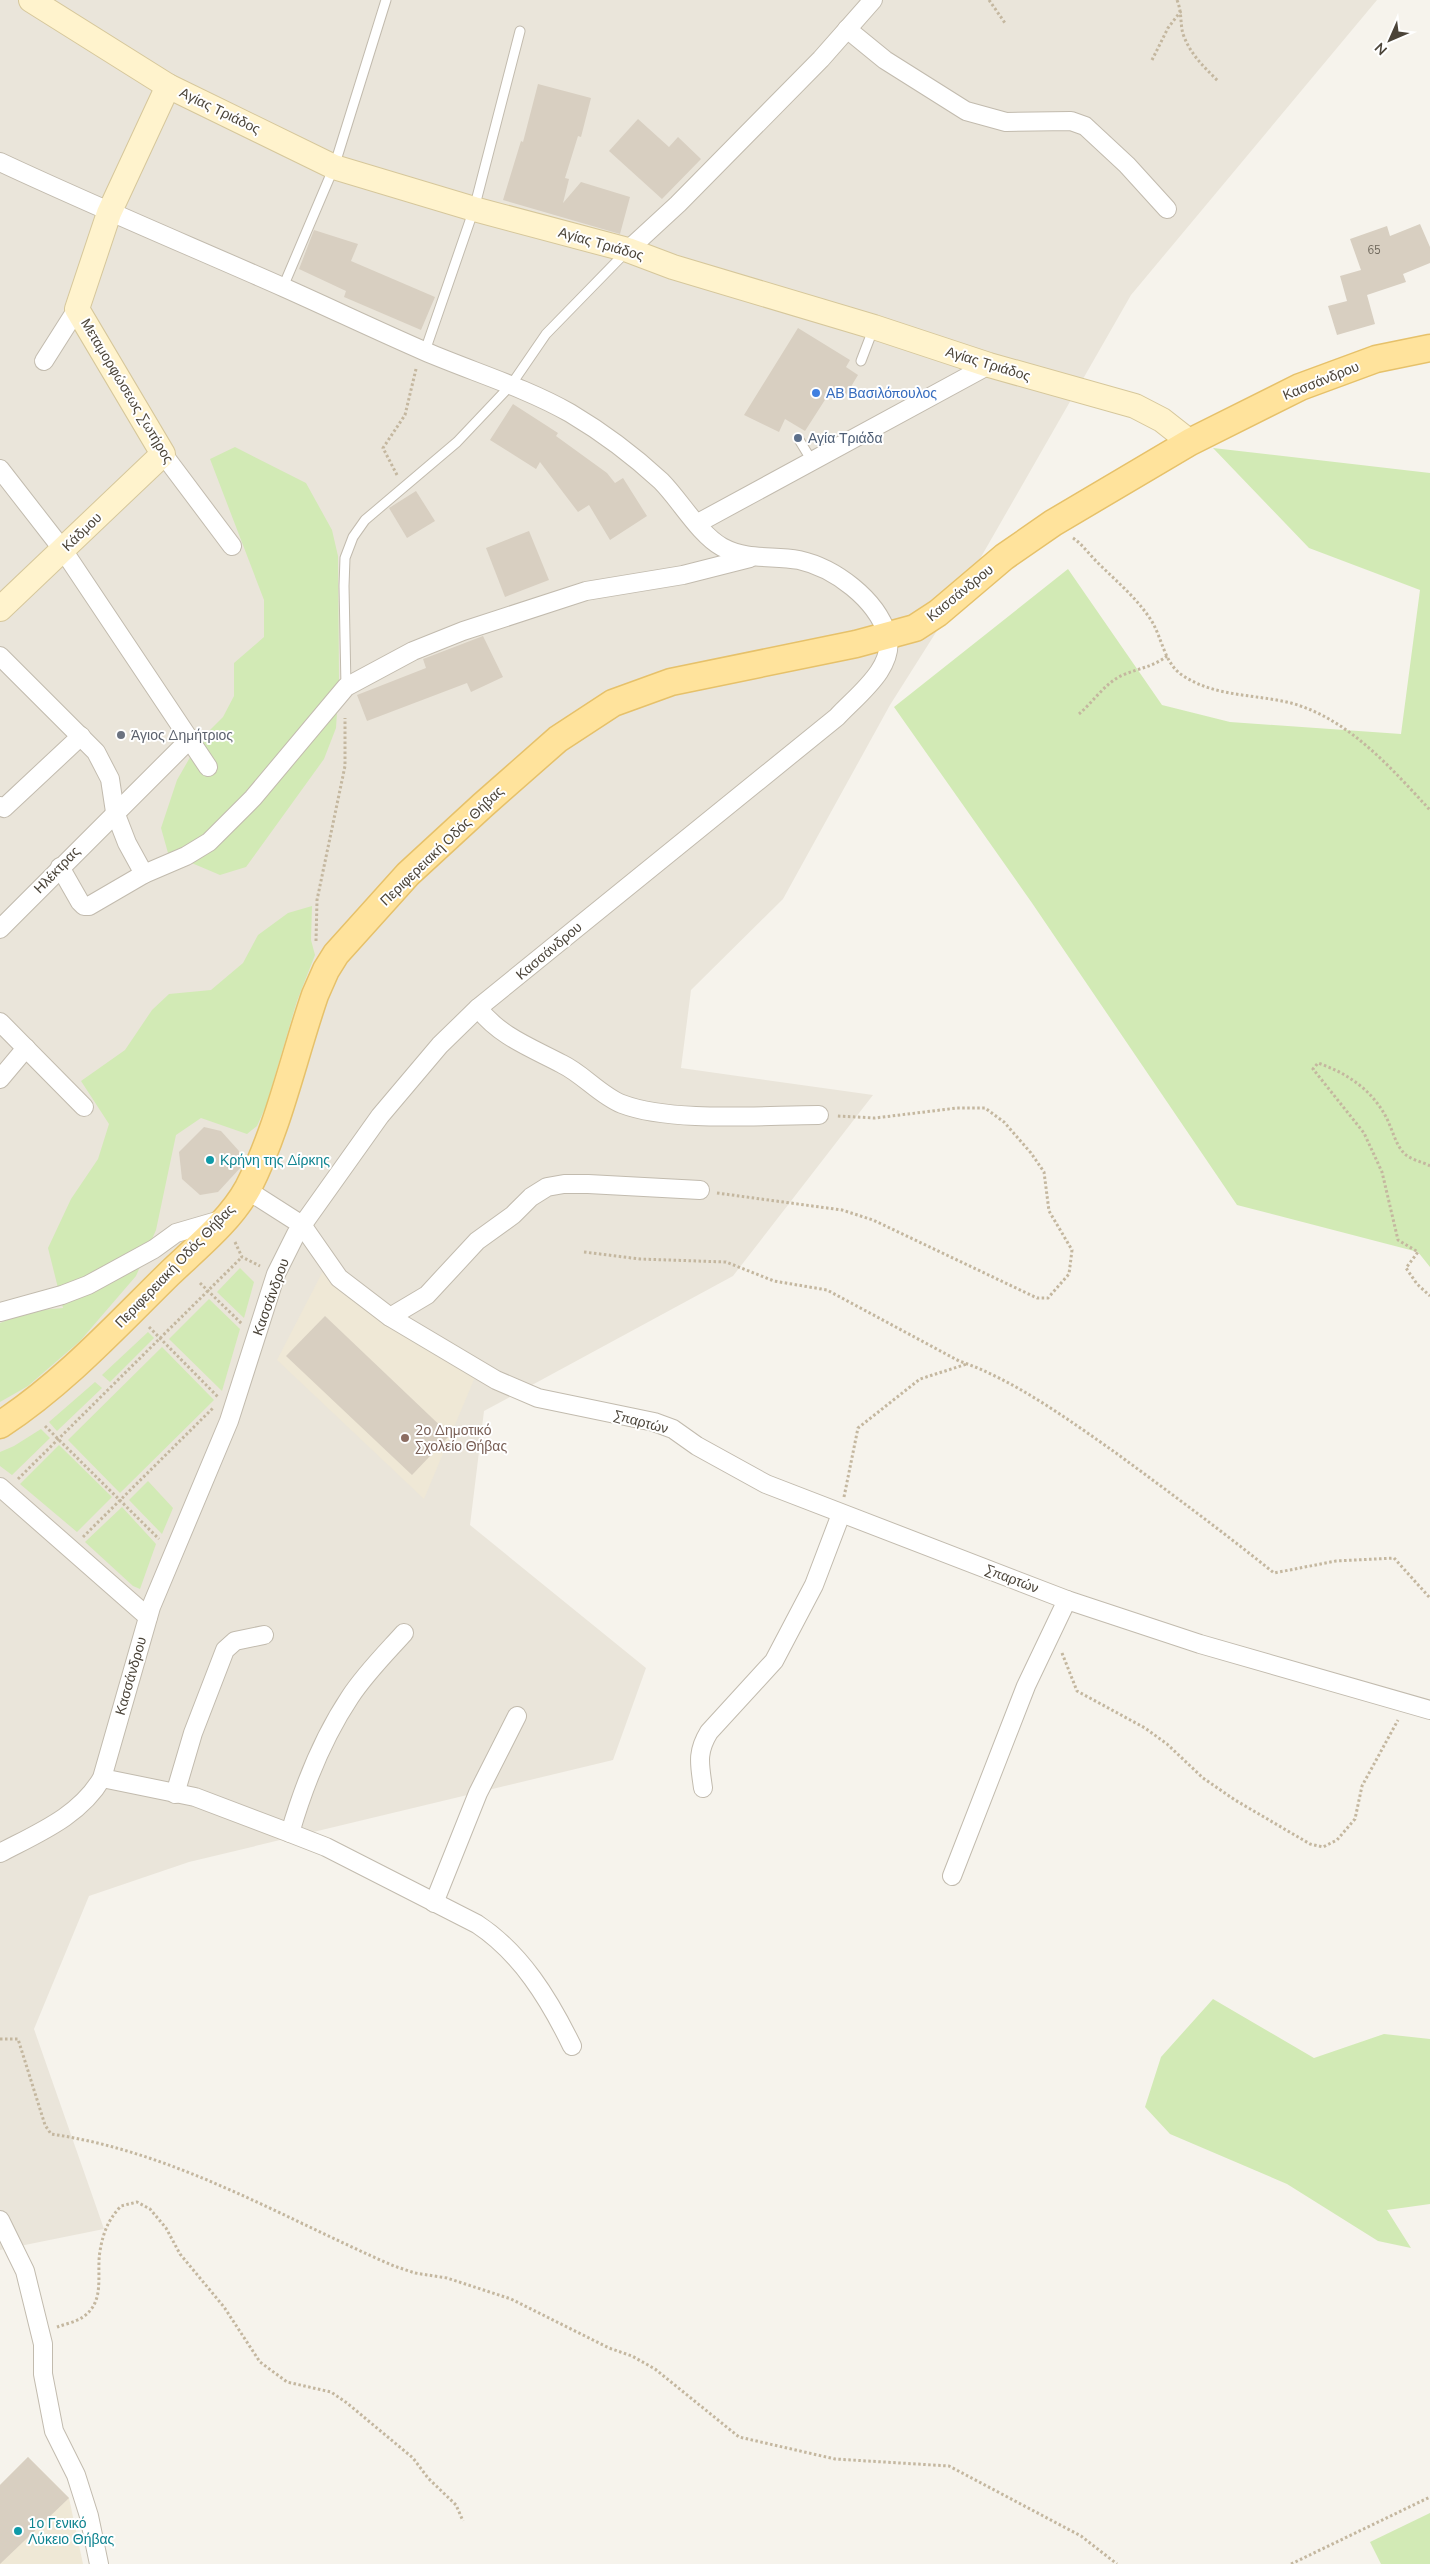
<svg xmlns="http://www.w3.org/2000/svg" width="1430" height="2564" font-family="'Nunito Sans',sans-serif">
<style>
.residential{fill:#eae5da}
.education{fill:#efe8d6}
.green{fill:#d2eab5}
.building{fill:#d8cfc1}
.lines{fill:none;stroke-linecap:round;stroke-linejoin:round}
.lane-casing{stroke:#c2bbae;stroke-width:11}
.street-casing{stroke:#c2bbae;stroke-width:20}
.secondary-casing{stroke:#d6c79b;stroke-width:26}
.primary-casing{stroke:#e6c16a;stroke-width:29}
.path{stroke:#c4b79f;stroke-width:3;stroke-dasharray:2.5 2.5;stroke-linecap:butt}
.lane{stroke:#fff;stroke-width:9}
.street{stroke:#fff;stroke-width:18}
.secondary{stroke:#fff3cd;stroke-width:24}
.primary{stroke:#ffe39c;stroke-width:26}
.shop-dot{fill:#3f7fe0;stroke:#fff;stroke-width:2}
.service-dot{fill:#5c6f8a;stroke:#fff;stroke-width:2}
.worship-dot{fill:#6b7280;stroke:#fff;stroke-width:2}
.culture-dot{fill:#0f9aa8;stroke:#fff;stroke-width:2}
.education-dot{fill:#8d6e63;stroke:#fff;stroke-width:2}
.labels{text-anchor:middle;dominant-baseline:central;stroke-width:4;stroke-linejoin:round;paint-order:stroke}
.number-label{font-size:11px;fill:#6e675b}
.street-label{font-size:14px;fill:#4b4439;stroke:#fff}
.shop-label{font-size:14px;fill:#366cbe;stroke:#fff;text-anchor:start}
.service-label{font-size:14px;fill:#4e5e75;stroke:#fff;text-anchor:start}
.worship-label{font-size:14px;fill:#5b616d;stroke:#fff;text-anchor:start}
.culture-label{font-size:14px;fill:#0d838f;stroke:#fff;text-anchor:start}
.education-label{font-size:14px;fill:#785e54;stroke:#fff;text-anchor:start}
</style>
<rect width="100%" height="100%" fill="#f6f3ec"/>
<polygon class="residential" points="0,0 1377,0 1131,295 957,599 890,705 783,899 691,990 681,1068 873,1095 733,1276 484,1411 470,1525 646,1668 613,1760 189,1862 89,1896 34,2029 104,2229 0,2250"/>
<g class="education">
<polygon points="325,1267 475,1377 424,1499 277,1360"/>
<polygon points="28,2457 69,2498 83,2564 0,2564 0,2485"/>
</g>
<g class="green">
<polygon points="235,447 306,483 332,530 338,556 339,681 336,728 324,759 246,867 220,875 168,853 161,828 177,780 200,740 223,717 234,696 234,663 264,637 264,600 210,459"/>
<polygon points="1213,448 1430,473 1430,1267 1418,1252 1237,1205 1032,903 894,707 1068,569 1162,705 1230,722 1401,734 1420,590 1309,548"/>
<polygon points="312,906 311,940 315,955 297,1001 266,1106 257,1126 247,1134 201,1118 176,1135 156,1230 136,1276 80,1341 28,1386 0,1402 0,1323 31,1311 63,1308 48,1248 71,1199 98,1159 109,1124 81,1081 125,1050 152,1010 169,994 211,990 243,963 258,935 288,913"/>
<polygon points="240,1268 254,1282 244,1318 217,1292"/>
<polygon points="209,1299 240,1329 222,1391 169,1339"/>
<polygon points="148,1332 154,1338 110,1382 102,1375"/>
<polygon points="162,1347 214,1400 120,1493 68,1440"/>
<polygon points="95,1382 102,1388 57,1431 49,1422"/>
<polygon points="41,1429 50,1438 12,1475 0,1466 0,1452 14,1446"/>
<polygon points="59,1445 112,1497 77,1532 20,1484"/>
<polygon points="148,1481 173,1508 162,1534 129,1500"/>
<polygon points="122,1507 156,1544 140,1589 133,1586 85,1542"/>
<polygon points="1213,1999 1314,2058 1384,2034 1430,2039 1430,2204 1387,2210 1411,2248 1378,2241 1287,2184 1170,2134 1145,2107 1161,2057"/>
<polygon points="1430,2513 1430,2564 1381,2564 1370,2542"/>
</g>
<g class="building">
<polygon points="538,84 591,98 581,137 578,136 565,178 569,179 563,203 581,182 630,197 620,234 503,200 521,141 523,142"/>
<polygon points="638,119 669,147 678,137 701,159 662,199 609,151"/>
<polygon points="1420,224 1430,247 1430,263 1403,274 1406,282 1367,295 1375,324 1337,335 1328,306 1347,301 1340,276 1361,270 1350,239 1387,226 1390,236"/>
<polygon points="314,230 358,244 351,261 435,297 421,330 344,297 346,291 299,269"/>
<polygon points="798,328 850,360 846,367 858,375 843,400 830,392 805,431 785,419 779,432 744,415"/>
<polygon points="513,404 558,433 556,436 607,473 615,483 623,478 647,516 610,540 589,505 578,512 540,462 536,469 490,440"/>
<polygon points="416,491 435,521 407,538 389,508"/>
<polygon points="529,531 549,580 505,597 486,548"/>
<polygon points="483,636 503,677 471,692 467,683 367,721 357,695 426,668 423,659"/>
<polygon points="204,1127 221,1131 239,1151 241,1167 218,1192 200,1195 182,1179 179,1152"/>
<polygon points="325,1316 450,1435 412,1475 286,1356"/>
<polygon points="28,2457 69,2498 0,2564 0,2485"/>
</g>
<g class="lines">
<defs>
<g id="lane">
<polyline points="283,287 334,167 386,0"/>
<polyline points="425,351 474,209 520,31"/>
<polyline points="861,361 874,327"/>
<polyline points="798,438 812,461"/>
<polyline points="346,687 344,586 345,558 353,537 365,520 457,442 511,385 546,334 625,253"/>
</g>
<g id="street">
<polyline points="847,29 885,60 966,111 1006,122 1071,121 1085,126 1127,165 1167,209"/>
<path d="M 0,162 C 94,206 190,246 285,288 C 332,309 378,331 424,351 C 473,372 524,387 570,413 C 602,432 634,456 661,481 C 680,500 699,534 722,547 C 748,561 772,555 799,560 C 835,568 876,599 887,634 C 897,667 856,696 837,717 L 478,1008 L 440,1045 L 380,1116 L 296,1234 L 276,1274 L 229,1421 L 151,1607 L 102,1778 C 80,1816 38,1833 0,1853"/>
<polyline points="628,250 678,204 821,59 873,0"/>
<polyline points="44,361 77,309"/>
<polyline points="163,454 232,546"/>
<polyline points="0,469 63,550 208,767"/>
<polyline points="698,523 989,365"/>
<polyline points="0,656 96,752 110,779 115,812 127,843 144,874"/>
<polyline points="0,806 4,808 81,736"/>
<polyline points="60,867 80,902 84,906 89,906 144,874 186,856 209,842 253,798 346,687 413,651 463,631 586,591 683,575 750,558"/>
<polyline points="0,929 190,739"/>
<path d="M 478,1008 C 499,1036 532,1048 562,1064 C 583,1074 601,1096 622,1104 C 672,1123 764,1115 819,1115"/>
<polyline points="0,1022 84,1107"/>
<polyline points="0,1079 26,1048"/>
<polyline points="247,1190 302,1225 339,1278 390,1317 496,1380 538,1398 654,1422 673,1429 697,1446 766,1484 1067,1600"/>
<polyline points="0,1312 62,1295 88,1285 154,1249 176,1233 224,1219"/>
<polyline points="390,1317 427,1295 477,1241 513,1215 531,1197 547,1187 564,1184 588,1184 700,1190"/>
<polyline points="0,1487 148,1617"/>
<path d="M 102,1778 L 195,1797 L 290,1833 L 326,1847 L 477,1924 C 521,1953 549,1999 572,2046"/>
<path d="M 703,1788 C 700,1765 696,1753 709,1732 L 774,1661 L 814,1585 L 841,1514"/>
<polyline points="175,1794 193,1733 225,1650 235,1641 264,1635"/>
<path d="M 290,1833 C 304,1785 322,1739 350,1697 C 365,1674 386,1653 404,1633"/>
<polyline points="952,1876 1026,1686 1067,1600 1200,1644 1430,1710"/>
<polyline points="434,1903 478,1793 517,1716"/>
<polyline points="0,2220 25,2271 43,2344 43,2374 54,2431 76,2475 89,2516 99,2564"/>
</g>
<g id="secondary">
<polyline points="31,0 168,86 334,167 474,209 628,250 673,267 874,327 989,365 1135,406 1162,420 1190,442"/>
<polyline points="0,609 163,454 77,309 109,213 168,86"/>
</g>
<path id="primary" d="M 0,1425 C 64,1383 115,1327 169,1274 C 196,1248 230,1221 248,1188 C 279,1127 293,1059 315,995 L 326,970 L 336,954 L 408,874 L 483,805 L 558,739 L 613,703 L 671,682 L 856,644 L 915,628 L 938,613 L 1004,557 L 1053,523 L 1190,442 L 1300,387 L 1376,359 L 1430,348"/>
</defs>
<use href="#lane" class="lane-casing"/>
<use href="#street" class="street-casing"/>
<use href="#secondary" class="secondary-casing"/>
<use href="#primary" class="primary-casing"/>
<g class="path">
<polyline points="989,0 1005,23"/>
<path d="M 1177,0 C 1182,12 1180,23 1183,34 C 1190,54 1204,67 1218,81"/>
<polyline points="1152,60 1168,28 1181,11"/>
<polyline points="397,475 383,448 405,415 416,369"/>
<path d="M 1073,538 C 1082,544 1089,554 1097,562 C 1116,581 1136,597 1151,620 C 1162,637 1164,663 1182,675 C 1214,697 1255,694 1291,703 C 1349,719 1391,768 1430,810"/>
<path d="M 1079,714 C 1093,702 1106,682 1123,675 C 1139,668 1153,667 1167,656"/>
<polyline points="316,941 317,900 345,766 345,718"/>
<path d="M 1430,1166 C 1423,1162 1408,1159 1403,1152 C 1395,1143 1392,1128 1386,1117 C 1372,1090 1347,1073 1318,1063 L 1313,1069 L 1364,1133 L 1382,1172 L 1398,1240 L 1418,1252 L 1406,1268 L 1417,1284 L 1430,1296"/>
<polyline points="717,1193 842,1210 873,1220 1037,1298 1048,1298 1069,1274 1072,1250 1049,1211 1044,1172 1031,1153 1004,1122 985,1108 957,1108 875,1118 837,1116"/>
<polyline points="235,1242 242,1257 260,1266"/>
<path d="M 584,1252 L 640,1259 L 726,1262 L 774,1281 L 827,1290 L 959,1361 C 1013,1379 1069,1420 1116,1453 C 1169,1492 1222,1531 1274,1573 L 1336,1561 L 1394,1558 L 1430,1598"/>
<polyline points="200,1283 242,1324"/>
<polyline points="149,1327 218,1397"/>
<polyline points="45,1426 159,1539"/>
<polyline points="18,1479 242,1257"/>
<polyline points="844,1497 858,1428 920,1379 967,1364"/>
<polyline points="83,1537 214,1407"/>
<polyline points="1062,1653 1077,1691 1145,1728 1167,1744 1203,1778 1235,1800 1310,1844 1323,1847 1337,1840 1355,1819 1362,1786 1398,1720"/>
<path d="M 0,2039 L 18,2039 L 45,2125 L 51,2134 C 175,2152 281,2217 394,2266 L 415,2273 L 447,2278 L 511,2299 L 609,2348 L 632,2356 L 655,2369 L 739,2437 L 835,2459 L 949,2466 L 1081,2536 L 1117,2564"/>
<path d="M 57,2327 C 65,2324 76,2322 83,2317 C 106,2301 96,2274 100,2251 C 103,2233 108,2220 121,2206 L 137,2202 L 150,2209 L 166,2228 L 180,2254 L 224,2307 L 260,2362 L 287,2382 L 331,2392 L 347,2403 L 413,2458 L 428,2478 L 456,2505 L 463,2521"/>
<polyline points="1291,2564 1430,2497"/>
</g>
<use href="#lane" class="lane"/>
<use href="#street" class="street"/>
<use href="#secondary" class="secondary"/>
<use href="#primary" class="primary"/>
</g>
<circle class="shop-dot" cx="816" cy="393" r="5"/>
<circle class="service-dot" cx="798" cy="438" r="5"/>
<circle class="worship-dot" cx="121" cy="735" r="5"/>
<g class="culture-dot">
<circle cx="210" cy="1160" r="5"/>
<circle cx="18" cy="2531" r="5"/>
</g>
<circle class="education-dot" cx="405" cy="1438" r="5"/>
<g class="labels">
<g class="number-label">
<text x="1374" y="250">65</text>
</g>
<g class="street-label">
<text transform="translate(220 111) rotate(26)">Αγίας Τριάδος</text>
<text transform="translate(601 244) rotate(16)">Αγίας Τριάδος</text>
<text transform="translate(988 364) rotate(17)">Αγίας Τριάδος</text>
<text transform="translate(1321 381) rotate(-22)">Κασσάνδρου</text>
<text transform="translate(127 391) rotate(59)">Μεταμορφώσεως Σωτήρος</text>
<text transform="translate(82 532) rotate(-44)">Κάδμου</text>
<text transform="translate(960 593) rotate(-39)">Κασσάνδρου</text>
<text transform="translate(442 846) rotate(-44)">Περιφερειακή Οδός Θήβας</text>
<text transform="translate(57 870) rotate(-46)">Ηλέκτρας</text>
<text transform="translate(549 951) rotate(-40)">Κασσάνδρου</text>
<text transform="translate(175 1266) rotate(-46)">Περιφερειακή Οδός Θήβας</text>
<text transform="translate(271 1297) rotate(-70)">Κασσάνδρου</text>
<text transform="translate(641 1422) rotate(15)">Σπαρτών</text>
<text transform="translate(1012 1579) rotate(21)">Σπαρτών</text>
<text transform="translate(131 1676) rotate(-74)">Κασσάνδρου</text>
</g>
<g class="shop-label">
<text x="826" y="393">ΑΒ Βασιλόπουλος</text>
</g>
<g class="service-label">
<text x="808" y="438">Αγία Τριάδα</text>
</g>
<g class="worship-label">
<text x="131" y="735">Άγιος Δημήτριος</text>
</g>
<g class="culture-label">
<text x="220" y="1160">Κρήνη της Δίρκης</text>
<text x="28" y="2523">1ο Γενικό<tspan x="28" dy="16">Λύκειο Θήβας</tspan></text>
</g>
<g class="education-label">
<text x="415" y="1430">2ο Δημοτικό<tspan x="415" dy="16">Σχολείο Θήβας</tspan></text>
</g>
</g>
<g transform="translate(1390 40) rotate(225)" stroke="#ffffff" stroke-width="4" paint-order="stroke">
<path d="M0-4L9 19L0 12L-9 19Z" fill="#4b4439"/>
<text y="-8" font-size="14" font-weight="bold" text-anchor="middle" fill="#4b4439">N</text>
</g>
</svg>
